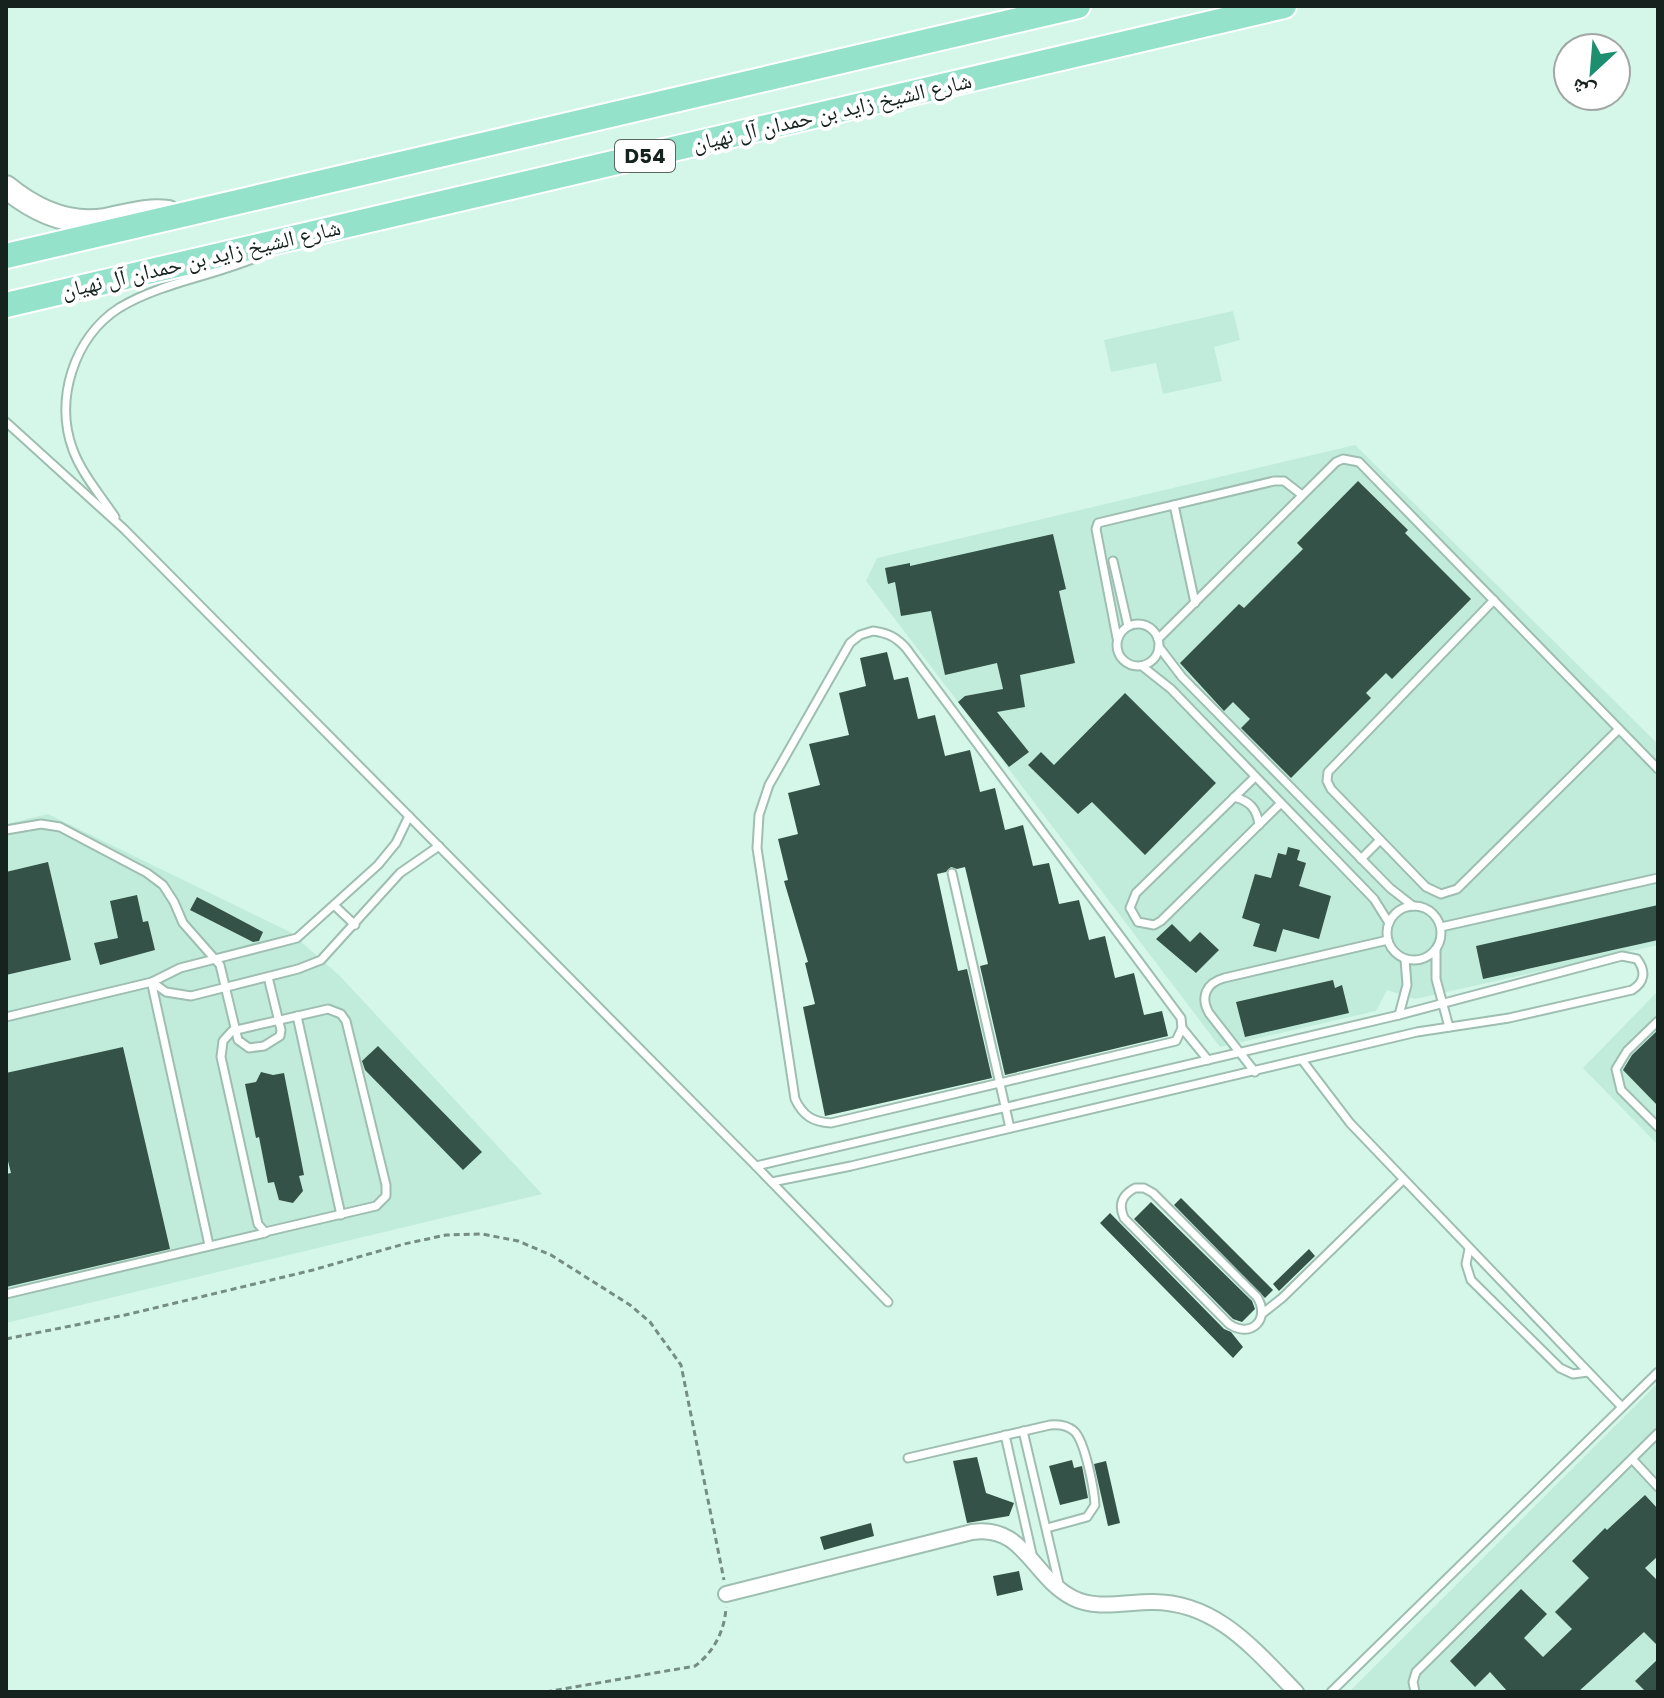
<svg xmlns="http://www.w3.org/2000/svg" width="1664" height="1698" font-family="Poppins,'Noto Naskh Arabic',sans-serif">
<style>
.built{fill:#c1ecdb}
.building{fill:#345247}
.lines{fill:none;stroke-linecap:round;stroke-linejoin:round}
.service-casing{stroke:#9dbeb1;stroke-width:11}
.minor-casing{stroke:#9dbeb1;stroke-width:18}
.secondary-casing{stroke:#9dbeb1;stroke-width:26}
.primary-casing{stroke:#fff;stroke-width:28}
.path{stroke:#758d84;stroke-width:3;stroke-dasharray:6 4;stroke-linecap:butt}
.service{stroke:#fff;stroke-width:7}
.minor{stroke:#fff;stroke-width:14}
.secondary{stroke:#fff;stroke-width:22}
.primary{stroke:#94e2ca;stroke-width:24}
.labels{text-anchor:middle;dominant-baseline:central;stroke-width:8;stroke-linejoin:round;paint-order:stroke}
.shield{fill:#fff;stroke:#5b6461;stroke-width:2}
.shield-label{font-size:20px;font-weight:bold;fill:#15221d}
.street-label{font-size:22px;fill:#15221d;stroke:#fff}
</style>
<rect width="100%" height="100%" fill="#d4f7e9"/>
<g class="built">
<polygon points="1233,311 1240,340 1214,347 1222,381 1163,394 1156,363 1111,372 1104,340"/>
<polygon points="1355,445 1658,744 1658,945 1415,999 1387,990 1376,1011 1220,1047 866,581 877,558"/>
<polygon points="48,814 290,932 340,976 542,1194 6,1323 6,824"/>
<polygon points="1658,991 1658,1145 1583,1068"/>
<polygon points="1658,1383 1658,1692 1349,1692"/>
</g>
<g class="building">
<polygon points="1358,481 1408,530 1405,533 1471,599 1392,679 1386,673 1366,693 1371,698 1291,778 1241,728 1250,719 1233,702 1224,711 1180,663 1239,604 1244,608 1303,549 1297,543"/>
<polygon points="1053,534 1066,589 1059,591 1075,663 1020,675 1025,707 997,712 1029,752 1009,767 958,702 965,696 1003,689 997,663 945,675 931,611 901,616 895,582 888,584 885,568 910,563 910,566"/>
<polygon points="887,652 894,680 908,677 918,719 935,715 945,756 970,750 980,792 995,788 1005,830 1023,825 1033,866 1049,863 1059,904 1079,900 1089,940 1105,936 1115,978 1134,973 1144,1015 1162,1011 1168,1036 1005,1075 980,966 988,964 965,867 957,869 951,867 946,872 937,874 958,971 967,969 992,1078 825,1116 803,1007 815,1004 805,963 808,962 784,881 788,880 778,839 798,834 788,793 820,785 809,744 849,735 839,693 866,686 860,658"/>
<polygon points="1125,693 1216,783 1145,855 1092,802 1078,814 1028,765 1041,752 1054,765"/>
<polygon points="1288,847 1300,850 1297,860 1306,863 1299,886 1331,896 1319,939 1283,929 1276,952 1253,946 1260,924 1242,918 1255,874 1271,878 1278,853 1286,855"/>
<polygon points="48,862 71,960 6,975 6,872"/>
<polygon points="137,895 143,922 148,921 155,950 100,965 94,943 118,938 110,901"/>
<polygon points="197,897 263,932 259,941 253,942 190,910"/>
<polygon points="1658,905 1658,940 1483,979 1476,946"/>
<polygon points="1172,924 1190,942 1200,932 1219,950 1196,973 1156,939"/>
<polygon points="1333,980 1335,988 1342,985 1349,1013 1245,1037 1236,1002"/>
<polygon points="1658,1030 1658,1106 1623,1070 1632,1055"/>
<polygon points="378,1046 482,1152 463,1170 365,1070 362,1061"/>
<polygon points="123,1047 170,1249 6,1287 6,1174 11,1173 6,1153 6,1073"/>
<polygon points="261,1072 273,1075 284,1073 304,1175 299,1176 303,1191 293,1203 279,1200 274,1182 268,1183 259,1137 256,1138 245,1084 256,1082"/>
<polygon points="1181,1198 1273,1290 1265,1298 1174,1205"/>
<polygon points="1151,1202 1252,1301 1255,1309 1242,1322 1233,1319 1134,1219"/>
<polygon points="1110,1213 1224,1329 1231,1332 1243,1347 1233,1358 1100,1223"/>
<polygon points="1309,1249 1315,1256 1279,1291 1273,1284"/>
<polygon points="977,1457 986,1493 1014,1503 1009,1516 967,1523 953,1461"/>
<polygon points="1072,1460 1074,1468 1082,1466 1088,1498 1060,1505 1049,1466"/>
<polygon points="1106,1461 1120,1523 1108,1526 1094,1464"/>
<polygon points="1645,1495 1658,1509 1658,1556 1645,1568 1658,1581 1658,1646 1644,1632 1578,1692 1508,1692 1490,1672 1475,1687 1450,1661 1521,1589 1547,1614 1524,1638 1543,1657 1572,1629 1555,1612 1589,1578 1572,1561 1605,1528 1607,1530"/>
<polygon points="871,1523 874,1536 824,1550 820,1537"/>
<polygon points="1019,1571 1023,1590 997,1596 993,1576"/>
<polygon points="1658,1659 1658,1692 1646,1692 1635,1681"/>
</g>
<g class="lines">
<defs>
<g id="service">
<polyline points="6,422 124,529 756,1166 888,1302"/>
<polyline points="1174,505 1195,603"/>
<path d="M 115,517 C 101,496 82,474 73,450 C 54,400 74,337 119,308 C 160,283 213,276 257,257"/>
<polyline points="1113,561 1128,626"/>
<polyline points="1494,600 1328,772 1327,781 1331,789 1426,887 1441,894 1457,889 1619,729"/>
<circle cx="1138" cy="645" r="21"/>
<path d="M 873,631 C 888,633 896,637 906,648 L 1181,1018 L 1182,1028 L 1176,1041 L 831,1123 C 813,1122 803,1116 795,1099 L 757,848 L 759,815 L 769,785 L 850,643 L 860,635 Z"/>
<polyline points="1117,638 1096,529 1098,523 1274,481 1284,481 1302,495"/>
<polyline points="1158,639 1336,462 1343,459 1359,462 1658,769"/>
<polyline points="1159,647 1182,677 1390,888 1413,906"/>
<polyline points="1142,666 1171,689 1374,899 1389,923"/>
<polyline points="1255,777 1136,893 1130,908 1138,922 1154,925 1161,921 1280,804"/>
<path d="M 1234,797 C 1250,801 1257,809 1259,825"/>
<polyline points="6,830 41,824 60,827 147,873 163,885 174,902 183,923 220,965 238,1040 249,1048 264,1046 280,1036 281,1030 268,977"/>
<polyline points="1361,859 1380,840"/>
<polyline points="952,873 1010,1128"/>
<circle cx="1414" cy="933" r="27"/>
<polyline points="335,906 355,925"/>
<polyline points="1441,927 1658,878"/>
<polyline points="1436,949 1436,979 1449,1027"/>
<polyline points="152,982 166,992 191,996 298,969 321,960 400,873 439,846"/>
<polyline points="152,985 209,1245"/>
<polygon points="328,1009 341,1014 346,1021 386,1185 386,1196 376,1206 265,1232 258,1224 221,1057 223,1041 232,1031"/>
<polyline points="1399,1015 1407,985 1405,959"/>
<polyline points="297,1016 341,1215"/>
<polyline points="6,1017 152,982 180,968 297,938 378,865 396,843 409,816"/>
<polyline points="1658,1021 1627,1051 1616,1069 1621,1090 1658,1127"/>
<polyline points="1182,1028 1208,1060"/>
<polyline points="1302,1060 1350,1123 1621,1406"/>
<path d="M 1255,1072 L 1209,1013 C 1200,997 1206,983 1224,978 L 1388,940"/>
<path d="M 756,1166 L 1399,1015 L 1622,956 L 1637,959 C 1646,971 1645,982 1632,990 L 1509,1018 L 1417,1032 L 851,1166 L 772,1182"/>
<path d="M 1135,1188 L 1144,1188 L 1153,1193 L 1257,1297 C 1271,1319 1251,1339 1229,1324 L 1124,1218 C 1118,1204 1122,1195 1135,1188 Z"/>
<polyline points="1469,1249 1466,1264 1471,1280 1560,1368 1573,1374 1588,1372"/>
<polyline points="6,1294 265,1233"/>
<polyline points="1263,1313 1282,1298 1403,1180"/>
<polyline points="1023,1431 1059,1584"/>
<polyline points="1005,1435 1032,1554"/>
<path d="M 908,1458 L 1050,1425 C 1059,1424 1067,1425 1074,1431 C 1085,1441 1094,1489 1095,1505 L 1087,1517 L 1047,1528"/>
<polyline points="1632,1459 1658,1487"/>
<polyline points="1331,1692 1658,1372"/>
<polyline points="1415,1692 1413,1682 1416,1672 1658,1433"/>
</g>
<path id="minor" d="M 726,1594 L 972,1532 C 1024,1524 1032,1577 1073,1598 C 1096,1610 1126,1602 1151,1602 C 1216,1601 1255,1650 1296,1692"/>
<path id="secondary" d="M 6,187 C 34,210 68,226 105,220 C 127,216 146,209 168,212"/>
<g id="primary">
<polyline points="6,256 1078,6"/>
<polyline points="6,305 1284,6"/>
</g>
</defs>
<use href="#service" class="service-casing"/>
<use href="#minor" class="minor-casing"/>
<use href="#secondary" class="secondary-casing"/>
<use href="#primary" class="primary-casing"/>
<g class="path">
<polyline points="6,1339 125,1315 313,1270 404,1244 446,1235 482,1234 518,1241 551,1255 630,1305 650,1322 681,1365 724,1580"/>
<path d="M 546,1692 L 695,1666 C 714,1652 725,1630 726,1607"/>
</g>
<use href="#service" class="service"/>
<use href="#minor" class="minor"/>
<use href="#secondary" class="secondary"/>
<use href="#primary" class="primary"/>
</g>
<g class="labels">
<rect class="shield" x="615" y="140" width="60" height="32" rx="6"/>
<g class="shield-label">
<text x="645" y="156">D54</text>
</g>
<g class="street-label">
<text transform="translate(832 112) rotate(-13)">شارع الشيخ زايد بن حمدان آل نهيان</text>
<text transform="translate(201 259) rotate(-13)">شارع الشيخ زايد بن حمدان آل نهيان</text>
</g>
</g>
<rect width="1664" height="1698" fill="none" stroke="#15221d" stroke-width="16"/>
<g transform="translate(1592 72) rotate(206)"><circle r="38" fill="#ffffff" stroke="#a1a7a5" stroke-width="2"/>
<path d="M0-6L14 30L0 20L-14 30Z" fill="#1d8e70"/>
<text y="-12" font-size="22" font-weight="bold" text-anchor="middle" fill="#15221d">ش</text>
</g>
</svg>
